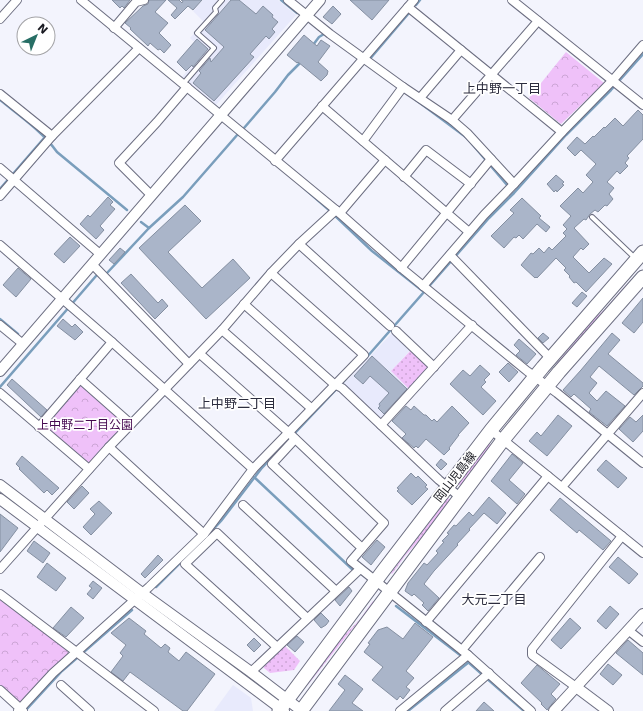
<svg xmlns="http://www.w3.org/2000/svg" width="643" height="711" font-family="'DejaVu Sans','Noto Sans JP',sans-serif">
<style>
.built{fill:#e8eafc}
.grass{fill:url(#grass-dots)}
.park{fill:url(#park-crowns)}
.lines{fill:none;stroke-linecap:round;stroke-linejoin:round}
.stream{stroke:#7a9ebc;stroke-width:2.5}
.building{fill:#aab5c9;stroke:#848fa1}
.service-casing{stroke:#6c6e81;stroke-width:6}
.minor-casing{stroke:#6c6e81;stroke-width:10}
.tertiary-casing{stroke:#6c6e81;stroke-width:12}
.primary-casing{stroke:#6c6e81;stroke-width:15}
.service{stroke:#fff;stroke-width:4}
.minor{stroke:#fff;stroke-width:8}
.tertiary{stroke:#fff;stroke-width:10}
.primary{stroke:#fff;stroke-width:13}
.labels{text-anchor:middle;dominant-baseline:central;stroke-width:3.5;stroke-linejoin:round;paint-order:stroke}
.park-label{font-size:12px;fill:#44074f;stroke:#fff}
.street-label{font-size:12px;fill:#191a21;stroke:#fff}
.neighbourhood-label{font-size:13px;fill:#2c2d3e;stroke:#fff}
</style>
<defs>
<pattern id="grass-dots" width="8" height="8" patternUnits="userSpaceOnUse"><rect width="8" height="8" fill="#efc1f9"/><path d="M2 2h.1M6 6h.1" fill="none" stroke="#cca5d5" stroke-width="1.8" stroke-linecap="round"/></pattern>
<pattern id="park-crowns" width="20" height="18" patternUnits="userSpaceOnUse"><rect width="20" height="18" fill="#efc1f9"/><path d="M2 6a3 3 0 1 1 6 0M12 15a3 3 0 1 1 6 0" fill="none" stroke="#cca5d5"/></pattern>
</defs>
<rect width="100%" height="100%" fill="#f3f4fd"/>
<g class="built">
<polygon points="203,0 278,0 296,15 216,105 182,77 204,51 190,38 204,22 193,11"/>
<polygon points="393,332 412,348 391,371 409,389 383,418 379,418 344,384"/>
<polygon points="233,685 251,698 253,711 214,711"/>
</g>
<g class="grass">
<polygon points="626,285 628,286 590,330 580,338 557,364 556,364 595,318 605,309"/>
<polygon points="412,349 430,366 409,389 391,371"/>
<polygon points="488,444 491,444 491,446 462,485 459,485 458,482"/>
<polygon points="448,498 450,500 424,535 405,556 392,574 391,573"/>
<path d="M 373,601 L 374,602 C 352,630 329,657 308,685 L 307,686 L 339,641 L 360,619 Z"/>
<polygon points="284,645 300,661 294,670 270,673 264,668 263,666"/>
</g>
<g class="park">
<polygon points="566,52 604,83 561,124 529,98"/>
<polygon points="80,383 126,424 89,466 43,426"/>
<polygon points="0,600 68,651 68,656 55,666 21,701 17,701 0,685"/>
</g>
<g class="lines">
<g class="stream">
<polyline points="281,0 297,13"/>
<polyline points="416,5 420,0"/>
<polyline points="313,45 319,37 324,34"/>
<polyline points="369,60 409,13"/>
<path d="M 0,100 C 20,116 42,131 57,152 L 127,210"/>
<polyline points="416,100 467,138 507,185"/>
<polyline points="244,128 275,92 288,75 301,62"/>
<polyline points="0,189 45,137"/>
<polyline points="305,189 329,210 372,251 424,292"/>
<polyline points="141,222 149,228 183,197 238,134 239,135"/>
<polyline points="107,273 149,228"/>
<polyline points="0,319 18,334"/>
<polyline points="366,358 489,218 514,193 566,135 611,90 643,54"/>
<polyline points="0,387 96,276"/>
<polyline points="254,477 353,570"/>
<polyline points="208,535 221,521 261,469 346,379"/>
<polyline points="156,587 189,554"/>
<polyline points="396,606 460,655 524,711"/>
<polyline points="25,711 62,671 132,610"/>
<polyline points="408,711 469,662"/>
</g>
</g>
<g class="building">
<polygon points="112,0 130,0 124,8 122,6 120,8"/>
<polygon points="149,0 166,0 155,12 168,23 159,33 171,45 164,53 160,49 158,50 150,43 148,46 130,29 131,28 125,23 143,6 148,4"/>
<polygon points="168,0 179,0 182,3 183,1 181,0 202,0 193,10 188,6 175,19 171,15 177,8"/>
<polygon points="231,0 239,0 256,14 263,6 273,15 272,17 278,22 272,29 275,32 269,39 266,36 250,54 254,57 214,101 193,83 201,73 199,71 210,58 211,62 224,47 205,30"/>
<polygon points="350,0 389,0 372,20"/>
<polygon points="333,6 341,14 332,24 323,17"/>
<polygon points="304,35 317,46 321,40 330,46 318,62 328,71 327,75 321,81 298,62 297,63 287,55"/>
<polygon points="197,39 208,49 193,67 192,65 186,71 177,62"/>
<polygon points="638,110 643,115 643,139 627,156 629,158 625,163 628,166 620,174 617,171 607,182 614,188 609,194 613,199 607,206 605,205 598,212 595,210 590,214 586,220 584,219 574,228 589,244 583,250 581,248 573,257 589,273 604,258 612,264 586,292 576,282 574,283 569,277 570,276 564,270 566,268 556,258 537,278 536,277 535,278 521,265 531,253 533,254 539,248 544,253 549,247 552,250 566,236 563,233 567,229 563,225 571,216 560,206 578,188 583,193 593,182 586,175 596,164 581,150 575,156 567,148 577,137 585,144 593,136 594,137 604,127 605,128 615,118 623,126"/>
<polygon points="556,175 564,182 562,184 564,185 557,192 556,190 554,192 547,184"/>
<polygon points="108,197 113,202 110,205 115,209 100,226 104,230 96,239 80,224 88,215 90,217"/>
<polygon points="522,198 541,216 539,218 550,227 546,232 537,224 523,239 519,235 516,238 514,237 504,248 491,236 514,213 510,210"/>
<polygon points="185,205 201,221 168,252 202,288 233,259 250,278 206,319 139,248"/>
<polygon points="70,237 80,246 64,263 54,254"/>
<polygon points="120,248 125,252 114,264 109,260"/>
<polygon points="18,268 31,279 16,297 3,285"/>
<polygon points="131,274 158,303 162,299 168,306 155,319 121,283"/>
<polygon points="582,292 587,296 577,307 572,303"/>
<polygon points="643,298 643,322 634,333 622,323"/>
<polygon points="63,319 72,327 75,324 83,332 75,340 57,326"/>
<polygon points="543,333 549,338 543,343 538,338"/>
<polygon points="612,333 620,340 608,354 643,383 643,386 634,395 599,366 590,377 597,383 589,393 597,401 606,391 625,406 607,426 589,412 591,409 574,394 571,397 563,390 581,370"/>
<polygon points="519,339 536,354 527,364 516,355 520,351 514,345"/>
<polygon points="372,356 407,389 384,414 378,408 380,406 379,404 389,393 370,376 363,384 354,376"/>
<polygon points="508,363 518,372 509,382 499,372"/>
<polygon points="480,365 490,374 484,380 486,382 481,387 496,401 483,415 450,384 463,370 470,376"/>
<polygon points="12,379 47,410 41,417 7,385"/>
<polygon points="406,406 411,410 414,406 424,415 426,415 432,421 434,419 437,422 452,406 469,423 458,435 459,435 449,448 450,449 444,455 426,439 418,448 416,446 414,448 402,438 406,434 392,421"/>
<polygon points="558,415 572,426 547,456 529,441 537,432 541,436"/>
<polygon points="643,415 643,431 633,442 619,429 630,417 636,422"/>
<polygon points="512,454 523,463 509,480 525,494 517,504 491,481"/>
<polygon points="22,456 59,488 52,495 47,490 44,493 19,469 20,468 16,464"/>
<polygon points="441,459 447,464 441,470 436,465"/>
<polygon points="606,460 627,478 618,488 597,470"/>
<polygon points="411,473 416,478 418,476 427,485 425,487 428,489 412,505 397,491 399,489 397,488"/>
<polygon points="82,486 89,493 74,509 67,502"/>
<polygon points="489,497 506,513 497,524 484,513 469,529 470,530 457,544 458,545 434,571 424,584 439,598 428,611 422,605 424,603 414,594 412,596 405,591 408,583 424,563 427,565 438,553 436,551 444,542 442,541 449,534 447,533 454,525 456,526 469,512 473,516"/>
<polygon points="560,498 611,541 603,550 579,530 577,533 550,510"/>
<polygon points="99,501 112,513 91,535 83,527 95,514 90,509"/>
<polygon points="0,514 18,528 0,552"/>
<polygon points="377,540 385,547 371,565 362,557"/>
<polygon points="34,541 50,553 43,563 27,551"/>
<polygon points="158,555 163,560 145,578 141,574"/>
<polygon points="618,557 638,574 629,584 609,567"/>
<polygon points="47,563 66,578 56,591 37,577"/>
<polygon points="93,581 102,588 93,599 87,594 92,588 89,586"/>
<polygon points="349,587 352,591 340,606 335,600"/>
<polygon points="610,606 619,614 606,629 597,621"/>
<polygon points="71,607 84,618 66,637 53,628"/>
<polygon points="321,613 329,621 326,625 321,628 314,620"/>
<polygon points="129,618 146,631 144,634 161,648 165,644 170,648 168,652 179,661 186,652 215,674 187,711 183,711 130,672 123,681 111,672 123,656 120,653 126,645 111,633"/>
<polygon points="570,618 581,628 561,649 551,640"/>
<polygon points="415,623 433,637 406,671 414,678 406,687 410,690 403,699 400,696 397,700 372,680 383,667 364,652 370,644 368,643 378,630 387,627 403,639"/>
<polygon points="297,636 304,642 295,652 287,645"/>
<polygon points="254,638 261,645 254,652 247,645"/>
<polygon points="628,640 643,653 643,675 616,653"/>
<polygon points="608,664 622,675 613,685 600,674"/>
<polygon points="537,665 560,684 551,694 556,699 547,710 541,704 542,703 521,683"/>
<polygon points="345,675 363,689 352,703 363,711 329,711 345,690 338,684"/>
<polygon points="484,702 494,711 476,711"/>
</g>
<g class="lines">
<defs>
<g id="service">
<polyline points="183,84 214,48 197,33 216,12 215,8 222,0"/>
<polyline points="592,217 635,258"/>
</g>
<g id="minor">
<polyline points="81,0 336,210 405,271 527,371 557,393 643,463"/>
<polyline points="288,0 330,34 403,87 452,120 467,133 514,184"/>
<polyline points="512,0 643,105"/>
<polyline points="408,7 562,132"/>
<polyline points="0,19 17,0"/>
<polyline points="114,28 136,2 144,0"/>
<polyline points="0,94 52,136"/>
<polyline points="420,98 461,50"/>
<polyline points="322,106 469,232"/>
<polyline points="452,120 538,21"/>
<polyline points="363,141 403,87"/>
<polyline points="275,161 414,0"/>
<polyline points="0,168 100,254"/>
<polyline points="404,177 426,150 471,184"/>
<polyline points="151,195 119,163 157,122 187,87"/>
<polyline points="0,196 52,136 139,48"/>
<polyline points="340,213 385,160"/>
<polyline points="299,244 390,326"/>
<polyline points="0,245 112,342 253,469"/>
<polyline points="450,255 551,359"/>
<polyline points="92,264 189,364"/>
<polyline points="401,268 491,159"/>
<polyline points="423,286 484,215 514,184 562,132 612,81 643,45"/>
<polyline points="244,304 334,384 342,388 439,480 460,497"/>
<polyline points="0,325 23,344"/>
<polyline points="222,330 311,408"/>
<polyline points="396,331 434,367"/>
<polyline points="200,354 288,432 384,523 351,561 468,655 531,711"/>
<polyline points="80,379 131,424"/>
<polyline points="0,393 89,469"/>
<polyline points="381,425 472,325"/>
<polyline points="39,427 112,342"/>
<polyline points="491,430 643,553"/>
<polyline points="295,439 272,464 362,548"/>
<polyline points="109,447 204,534"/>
<polyline points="562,487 643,393"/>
<polyline points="243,505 336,591"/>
<polyline points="0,569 109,447 222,330 271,273 299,244 336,210"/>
<polyline points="0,594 154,711"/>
<polyline points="426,622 548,476"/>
<polyline points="628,630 643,642"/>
<polyline points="277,647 185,564 217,533 307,618"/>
<polyline points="462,650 540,557"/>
<polyline points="251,672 360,569"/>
<polyline points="61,685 90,711"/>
<polyline points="576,687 532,655 532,649 622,536"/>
<polyline points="0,690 23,711"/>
<polyline points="18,711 53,673 149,587 204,534 253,469 364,355 271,273"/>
<polyline points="400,711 468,655"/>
<polyline points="445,711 489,673"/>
</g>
<g id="tertiary">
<polyline points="0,371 320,0"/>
<polyline points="0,485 142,593 251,672 302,711"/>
<polyline points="0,499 284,711"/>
<polyline points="576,687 608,711"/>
<polyline points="554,711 643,614"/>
</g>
<g id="primary">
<polyline points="279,711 383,571 491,430 543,367 643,252"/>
<polyline points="301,711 503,440 559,372 643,277"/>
</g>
</defs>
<use href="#service" class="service-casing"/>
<use href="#minor" class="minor-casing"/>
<use href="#tertiary" class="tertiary-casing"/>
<use href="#primary" class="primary-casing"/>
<use href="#service" class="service"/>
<use href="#minor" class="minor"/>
<use href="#tertiary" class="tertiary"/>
<use href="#primary" class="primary"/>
</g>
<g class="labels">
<g class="park-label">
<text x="85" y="425">上中野二丁目公園</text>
</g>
<g class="street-label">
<text transform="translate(455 477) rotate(-52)">岡山児島線</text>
</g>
<g class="neighbourhood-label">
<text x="502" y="88">上中野一丁目</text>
<text x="237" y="403">上中野二丁目</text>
<text x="494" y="599">大元二丁目</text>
</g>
</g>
<g transform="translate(36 36) rotate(43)"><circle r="19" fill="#ffffff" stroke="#a3a3a6"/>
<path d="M0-3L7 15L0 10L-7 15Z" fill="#276e65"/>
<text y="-6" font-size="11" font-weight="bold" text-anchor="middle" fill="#191a21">N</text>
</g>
</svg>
